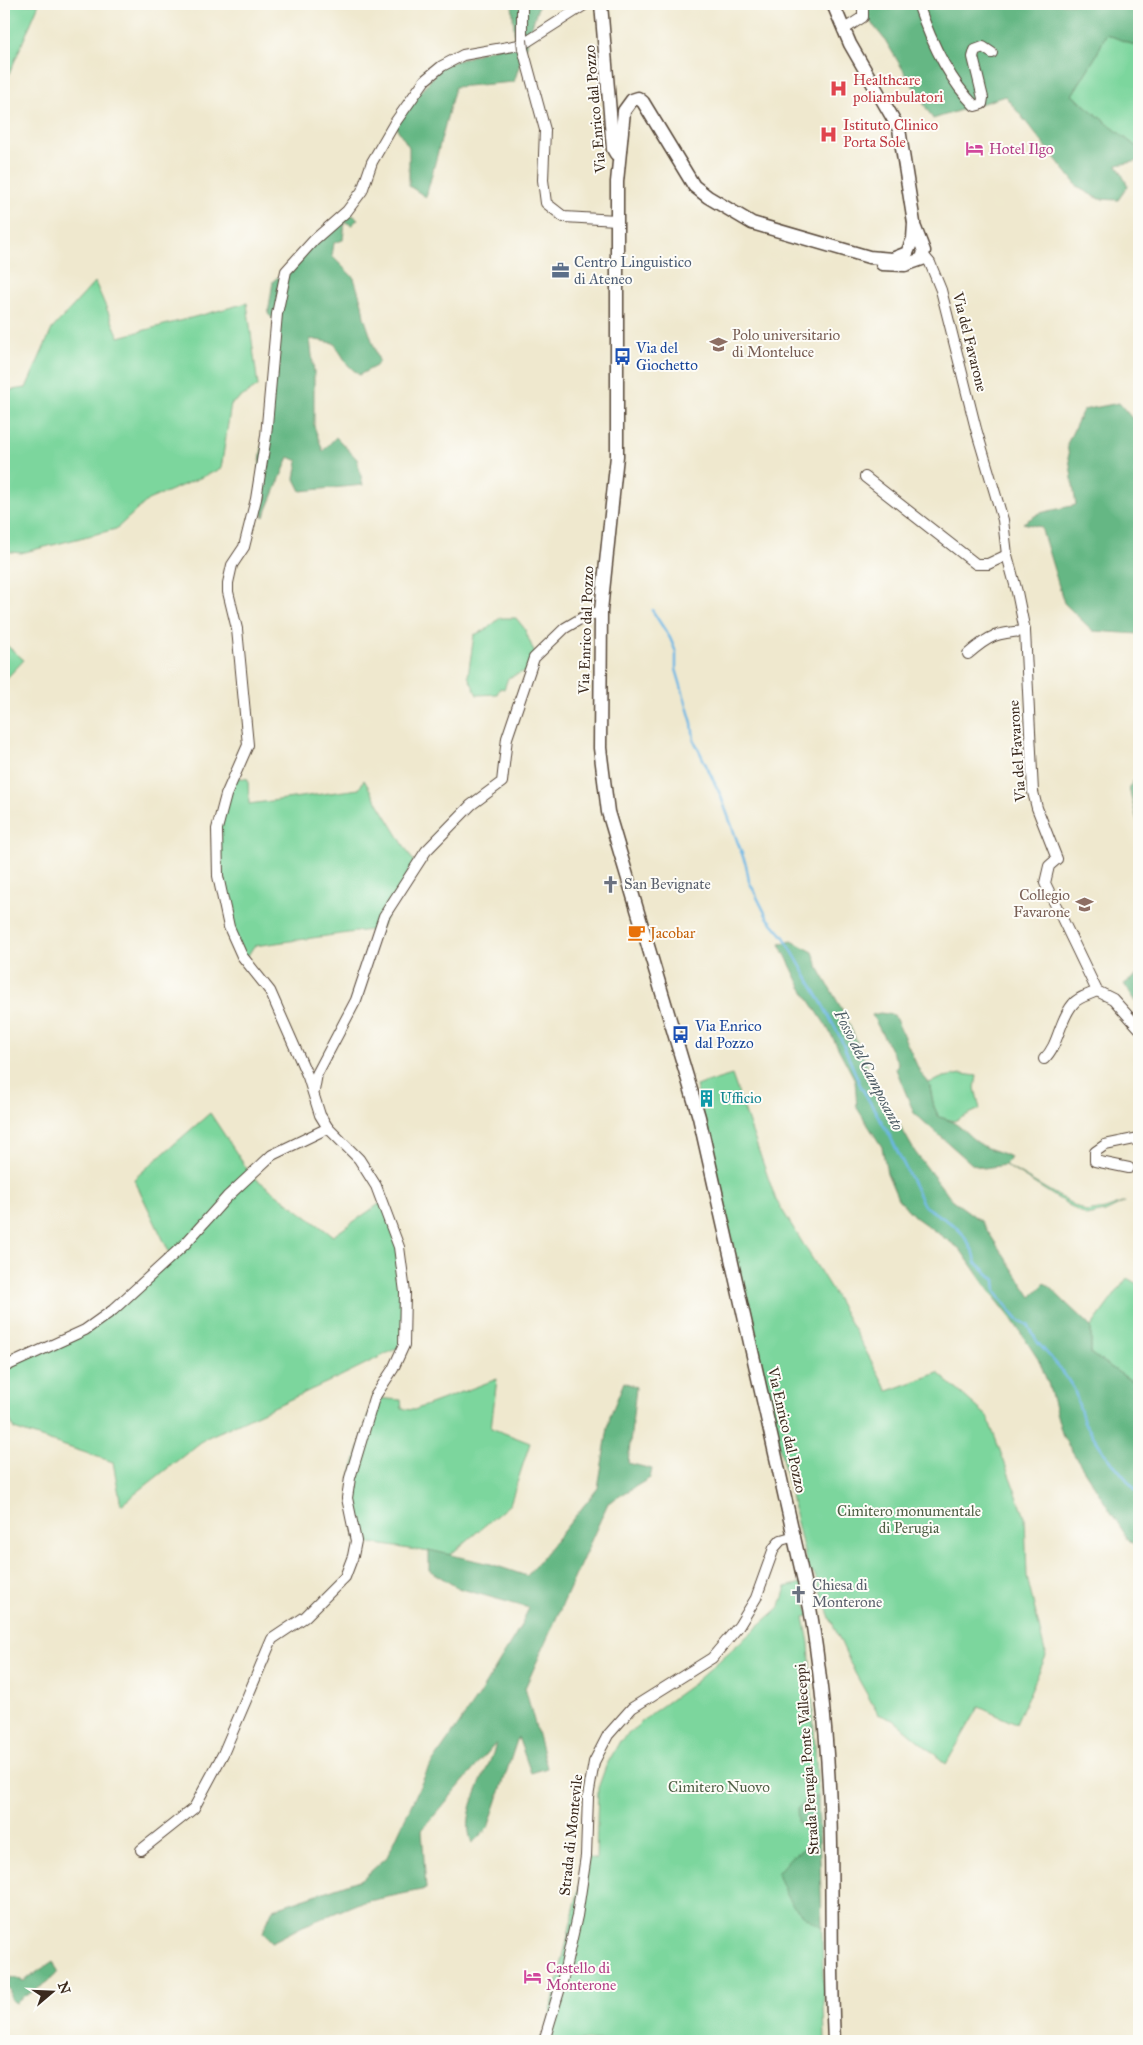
<svg xmlns="http://www.w3.org/2000/svg" width="1143" height="2045" font-family="'IM FELL Great Primer',serif">
<style>
.green{fill:#7cd69d;stroke:#5c805e}
.forest{fill:#65b784;stroke:#507051}
.lines{fill:none;stroke-linecap:round;stroke-linejoin:round}
.stream{stroke:#6cb7e5;stroke-width:2.5}
.minor-casing{stroke:#564638;stroke-width:12}
.tertiary-casing{stroke:#564638;stroke-width:15}
.minor{stroke:#fff;stroke-width:10}
.tertiary{stroke:#fff;stroke-width:12}
.minor-bridge-casing{stroke:#564638;stroke-width:12;stroke-linecap:butt}
.minor-bridge{stroke:#fff;stroke-width:10}
.labels{text-anchor:middle;dominant-baseline:central;stroke-width:4;stroke-linejoin:round;paint-order:stroke}
.health-label{font-size:15px;fill:#be3a42;stroke:#fdfcf7;text-anchor:start}
.street-label{font-size:15px;fill:#3b2a1e;stroke:#fdfcf7}
.hotel-label{font-size:15px;fill:#b23c85;stroke:#fdfcf7;text-anchor:start}
.service-label{font-size:15px;fill:#4e5e75;stroke:#fdfcf7;text-anchor:start}
.education-label{font-size:15px;fill:#785e54;stroke:#fdfcf7;text-anchor:start}
.transit-label{font-size:15px;fill:#164399;stroke:#fdfcf7;text-anchor:start}
.worship-label{font-size:15px;fill:#5b616d;stroke:#fdfcf7;text-anchor:start}
.food-label{font-size:15px;fill:#c56008;stroke:#fdfcf7;text-anchor:start}
.culture-label{font-size:15px;fill:#0d838f;stroke:#fdfcf7;text-anchor:start}
.park-label{font-size:15px;fill:#4e5e44;stroke:#fdfcf7}
.water-label{font-size:16px;font-style:italic;fill:#4c5b64;stroke:#fdfcf7}
</style>
<rect width="100%" height="100%" fill="#fdfcf7"/>
<filter id="ink" filterUnits="userSpaceOnUse"><feTurbulence type="fractalNoise" baseFrequency=".02" numOctaves="2"/><feDisplacementMap in="SourceGraphic" scale="10" xChannelSelector="R" yChannelSelector="G"/><feConvolveMatrix kernelMatrix="1 2 1 2 8 2 1 2 1" color-interpolation-filters="sRGB"/></filter>
<filter id="wash" filterUnits="userSpaceOnUse"><feTurbulence type="fractalNoise" baseFrequency=".0096" numOctaves="4" result="noise"/><feDisplacementMap in="SourceGraphic" scale="20" xChannelSelector="R" yChannelSelector="G"/><feGaussianBlur stdDeviation="1.12" result="paint"/><feColorMatrix in="noise" values="0 0 0 0 0 0 0 0 0 0 0 0 0 0 0 0 0 1.4 0 .05"/><feComposite in="paint" operator="in"/></filter>
<g filter="url(#wash)">
<rect width="100%" height="100%" fill="#efe8ce"/>
<g class="green">
<polygon points="4,4 39,4 4,86"/>
<polygon points="1106,34 1139,47 1139,149 1072,95 1096,56"/>
<polygon points="95,282 119,337 247,303 258,386 231,404 221,469 148,500 116,529 21,553 4,551 4,391 26,388 52,329"/>
<polygon points="500,618 516,618 524,628 536,656 527,674 523,672 508,678 504,689 500,688 497,694 477,695 468,676 474,635 487,629"/>
<polygon points="4,643 24,660 4,681"/>
<polygon points="234,777 248,779 249,804 359,789 364,780 414,862 375,940 370,930 254,946 245,960 229,927 217,829"/>
<polygon points="962,1074 977,1076 975,1088 980,1109 954,1121 939,1117 934,1107 929,1083 944,1077"/>
<polygon points="732,1075 776,1200 833,1292 888,1391 938,1373 987,1416 1025,1517 1027,1577 1046,1656 1016,1724 979,1707 946,1764 895,1721 878,1714 855,1673 830,1618 814,1573 809,1574 696,1086"/>
<polygon points="210,1113 251,1175 333,1236 382,1202 399,1247 404,1345 341,1376 206,1438 121,1505 113,1462 14,1429 4,1406 4,1367 85,1330 171,1256 134,1179"/>
<polygon points="1005,1165 1086,1212 1105,1209 1125,1202 1105,1212 1086,1216"/>
<polygon points="1127,1278 1139,1285 1139,1386 1091,1354 1091,1327"/>
<polygon points="497,1379 491,1428 530,1443 510,1504 450,1555 356,1541 350,1478 374,1398 401,1400 402,1409 414,1410"/>
<polygon points="802,1583 809,1616 804,1617 809,1643 818,1797 825,2041 544,2041 586,1856 596,1860 598,1788 606,1766 620,1741 652,1713 694,1683 780,1607 786,1587"/>
</g>
<g class="forest">
<polygon points="512,4 539,4 514,82 455,87 426,197 409,186 409,147 394,124 442,66 515,41"/>
<polygon points="856,4 1139,4 1139,47 1106,34 1096,56 1072,95 1139,149 1139,161 1117,165 1128,186 1118,200 1099,199 1079,188 1005,96 933,119 885,40"/>
<polygon points="347,211 358,219 352,225 345,222 343,240 334,243 332,256 354,278 362,304 364,317 379,361 376,366 359,375 348,365 334,343 310,339 314,372 314,426 323,451 336,437 357,459 363,485 301,491 295,479 298,461 289,457 264,517 256,499 276,322 268,314 273,281 286,271"/>
<polygon points="1119,403 1136,423 1139,420 1139,634 1093,631 1064,603 1041,527 1023,523 1040,513 1076,505 1067,444 1083,410"/>
<polygon points="1139,772 1139,829 1129,788"/>
<polygon points="792,941 813,952 819,969 844,1013 873,1078 915,1152 951,1199 981,1221 1031,1297 1045,1283 1091,1327 1091,1354 1139,1386 1139,1550 1128,1539 1063,1437 1048,1383 1038,1359 1011,1318 987,1288 960,1249 915,1217 898,1199 887,1173 882,1147 857,1108 855,1080 827,1027 801,987 780,944"/>
<polygon points="1139,967 1139,1006 1124,984 1139,974"/>
<path d="M 880,1013 L 894,1015 L 920,1072 L 929,1083 L 934,1107 L 939,1117 C 963,1123 965,1136 985,1147 C 993,1151 1002,1152 1010,1157 L 1005,1165 L 984,1168 L 973,1165 L 914,1113 L 896,1069 L 898,1063 L 872,1015 Z"/>
<path d="M 624,1382 L 636,1387 L 628,1463 L 652,1469 L 650,1478 L 608,1503 L 525,1688 L 547,1768 L 531,1773 L 518,1737 L 488,1828 L 472,1843 C 458,1811 490,1772 496,1743 L 422,1830 L 426,1889 L 359,1903 L 303,1926 L 272,1942 L 263,1932 L 273,1909 L 362,1879 L 387,1857 L 428,1769 L 479,1695 L 518,1631 L 529,1608 L 458,1588 L 429,1570 L 429,1550 L 491,1564 L 527,1576 L 598,1488 L 610,1416 Z"/>
<path d="M 818,1797 L 822,1927 C 792,1909 789,1905 777,1873 L 791,1857 L 814,1842 L 798,1822 L 797,1809 L 807,1798 Z"/>
<path d="M 53,1961 L 58,1972 C 46,1987 30,1991 16,2003 L 10,1999 L 10,1990 L 6,1987 L 11,1977 L 24,1981 Z"/>
</g>
<g class="lines">
<polyline class="stream" points="652,610 670,638 676,652 676,669 692,723 694,740 720,794 746,865 749,881 767,917 784,937 819,998 840,1037 861,1087 890,1136 924,1206 954,1225 962,1233 974,1253 976,1262 995,1280 996,1292 1017,1319 1028,1325 1038,1343 1060,1368 1074,1389 1084,1422 1106,1455 1139,1494"/>
</g>
</g>
<g filter="url(#ink)">
<g class="lines">
<defs>
<g id="minor">
<path d="M 918,4 C 930,39 949,80 975,106 L 982,104 L 983,98 L 973,57 L 975,50 L 983,47 L 992,53"/>
<polyline points="843,30 863,17 863,4"/>
<polyline points="522,40 522,4"/>
<polyline points="525,43 586,4"/>
<polyline points="523,49 545,130 543,180 546,203 564,217 617,220"/>
<polyline points="924,256 930,263 941,290 976,429 1003,520 1007,555 1017,592 1025,631 1033,792 1037,808 1057,859 1049,866 1045,883 1097,991 1113,999 1139,1028"/>
<polyline points="865,477 976,564 988,564 1007,555"/>
<path d="M 968,654 C 990,635 996,633 1025,631"/>
<path d="M 1044,1059 C 1059,1045 1059,1020 1073,1004 C 1078,997 1089,995 1097,991"/>
<polyline points="314,1091 317,1074 356,1000 384,916 426,851 471,805 502,782 507,738 534,658 565,628 582,618 601,611"/>
<polyline points="1129,1168 1095,1161 1095,1152 1105,1145 1139,1138"/>
<polyline points="4,1367 85,1330 113,1310 185,1244 227,1197 272,1155 328,1128 320,1115 308,1077 270,991 242,956 229,927 218,876 217,829 226,795 248,745 237,629 228,592 228,583 232,565 244,547 256,499 266,436 277,314 286,271 314,240 347,211 362,191 372,162 394,124 425,80 442,66 463,55 519,45"/>
<polyline points="141,1850 194,1808 223,1754 272,1639 305,1617 345,1577 353,1556 356,1541 347,1498 350,1478 374,1398 393,1369 404,1345 405,1292 399,1247 376,1186 359,1159 328,1128"/>
<polyline points="544,2041 563,1978 577,1916 586,1856 588,1797 594,1762 608,1735 632,1708 712,1658 739,1626 756,1598 774,1548 781,1540 795,1536"/>
</g>
<g id="tertiary">
<polyline points="601,4 613,149 616,154"/>
<path d="M 833,4 L 850,44 L 899,129 L 914,223 L 913,239 L 907,253 L 892,259 L 869,257 L 752,223 L 708,197 L 694,186 L 643,102 L 638,98 L 632,100 L 624,111 L 617,182 L 617,456 L 601,611 L 600,748 L 608,812 L 699,1117 L 810,1608 C 821,1673 827,1740 830,1805 C 833,1884 830,1963 834,2041"/>
<polyline points="882,264 905,265 922,259 924,251 915,228"/>
</g>
</defs>
<use href="#minor" class="minor-casing"/>
<use href="#tertiary" class="tertiary-casing"/>
<use href="#minor" class="minor"/>
<use href="#tertiary" class="tertiary"/>
<defs>
<polyline id="minor-bridge" points="522,40 523,49"/>
</defs>
<use href="#minor-bridge" class="minor-bridge-casing"/>
<use href="#minor-bridge" class="minor-bridge"/>
</g>
</g>
<defs>
<symbol id="hospital-bare" viewBox="-9 -9 18 18"><path d="M-5-5h3v3.5h4V-5h3V5h-3V1.5h-4V5h-3Z" fill="#e0444e" stroke="#fdfcf7" stroke-width="2.5" paint-order="stroke"/></symbol>
<symbol id="hotel-bare" viewBox="-9 -9 18 18"><path d="M-6-4.5h1.5V1H6V5H4.5V3h-9V5H-6ZM-4 0a1.8 1.8 0 1 1 3.6 0ZM.5 0V-2.5h3Q6-2.5 6 0Z" fill="#d1479c" stroke="#fdfcf7" stroke-width="2.5" paint-order="stroke"/></symbol>
<symbol id="office-bare" viewBox="-9 -9 18 18"><path d="M-6-3h4V-5.5h4V-3h4V5H-6ZM-1-4.5V-3h2v-1.5ZM-6 0V1H6V0Z" fill="#5c6f8a" stroke="#fdfcf7" stroke-width="2.5" paint-order="stroke"/></symbol>
<symbol id="university-bare" viewBox="-9 -9 18 18"><path d="M0-5L7-2L0 1L-7-2ZM-4 1L0 2.5L4 1V4Q0 6-4 4Z" fill="#8d6e63" stroke="#fdfcf7" stroke-width="2.5" paint-order="stroke"/></symbol>
<symbol id="bus-bare" viewBox="-9 -9 18 18"><path d="M-5-6H5V4H4V6H2V4H-2V6H-4V4H-5ZM-3.5-4V0h7V-4ZM-3.5 1.2v1.5H-2V1.2ZM2 1.2v1.5H3.5V1.2Z" fill="#1a4fb4" stroke="#fdfcf7" stroke-width="2.5" paint-order="stroke"/></symbol>
<symbol id="church-bare" viewBox="-9 -9 18 18"><path d="M-1.2-6h2.4v3.5h3.3v2.4h-3.3V6h-2.4V-.1h-3.3v-2.4h3.3Z" fill="#6b7280" stroke="#fdfcf7" stroke-width="2.5" paint-order="stroke"/></symbol>
<symbol id="cafe-bare" viewBox="-9 -9 18 18"><path d="M-5.5-4.5H6V0H3Q3 3.5 0 3.5H-2.5Q-5.5 3.5-5.5 0ZM3-3.2v2h1.7v-2ZM-6 4.5H4V6H-6Z" fill="#e8710a" stroke="#fdfcf7" stroke-width="2.5" paint-order="stroke"/></symbol>
<symbol id="building-bare" viewBox="-9 -9 18 18"><path d="M-4-6H4V6H1V3H-1V6H-4ZM-2.5-4.3h1.7v1.8h-1.7ZM.8-4.3h1.7v1.8H.8ZM-2.5-1h1.7V.8h-1.7ZM.8-1h1.7V.8H.8Z" fill="#0f9aa8" stroke="#fdfcf7" stroke-width="2.5" paint-order="stroke"/></symbol>
</defs>
<g fill-rule="evenodd">
<use href="#hospital-bare" x="826" y="76" width="25" height="25"/>
<use href="#hospital-bare" x="816" y="122" width="25" height="25"/>
<use href="#hotel-bare" x="962" y="136" width="25" height="25"/>
<use href="#office-bare" x="548" y="258" width="25" height="25"/>
<use href="#university-bare" x="706" y="332" width="25" height="25"/>
<use href="#bus-bare" x="610" y="344" width="25" height="25"/>
<use href="#church-bare" x="598" y="872" width="25" height="25"/>
<use href="#university-bare" x="1072" y="892" width="25" height="25"/>
<use href="#cafe-bare" x="624" y="920" width="25" height="25"/>
<use href="#bus-bare" x="668" y="1022" width="25" height="25"/>
<use href="#building-bare" x="694" y="1086" width="25" height="25"/>
<use href="#church-bare" x="786" y="1582" width="25" height="25"/>
<use href="#hotel-bare" x="520" y="1964" width="25" height="25"/>
</g>
<g class="labels">
<g class="health-label">
<text x="853" y="80">Healthcare<tspan x="853" dy="17">poliambulatori</tspan></text>
<text x="843" y="125">Istituto Clinico<tspan x="843" dy="17">Porta Sole</tspan></text>
</g>
<g class="street-label">
<text transform="translate(595 109) rotate(-95)">Via Enrico dal Pozzo</text>
<text transform="translate(970 342) rotate(76)">Via del Favarone</text>
<text transform="translate(586 630) rotate(-88)">Via Enrico dal Pozzo</text>
<text transform="translate(1017 751) rotate(-94)">Via del Favarone</text>
<text transform="translate(787 1430) rotate(77)">Via Enrico dal Pozzo</text>
<text transform="translate(807 1759) rotate(-94)">Strada Perugia Ponte Valleceppi</text>
<text transform="translate(571 1835) rotate(-84)">Strada di Montevile</text>
</g>
<g class="hotel-label">
<text x="989" y="149">Hotel Ilgo</text>
<text x="546" y="1968">Castello di<tspan x="546" dy="17">Monterone</tspan></text>
</g>
<g class="service-label">
<text x="574" y="262">Centro Linguistico<tspan x="574" dy="17">di Ateneo</tspan></text>
</g>
<g class="education-label">
<text x="732" y="335">Polo universitario<tspan x="732" dy="17">di Monteluce</tspan></text>
<text x="1070" y="895" text-anchor="end">Collegio<tspan x="1070" dy="17">Favarone</tspan></text>
</g>
<g class="transit-label">
<text x="636" y="348">Via del<tspan x="636" dy="17">Giochetto</tspan></text>
<text x="695" y="1026">Via Enrico<tspan x="695" dy="17">dal Pozzo</tspan></text>
</g>
<g class="worship-label">
<text x="624" y="884">San Bevignate</text>
<text x="812" y="1585">Chiesa di<tspan x="812" dy="17">Monterone</tspan></text>
</g>
<g class="food-label">
<text x="650" y="933">Jacobar</text>
</g>
<g class="culture-label">
<text x="720" y="1098">Ufficio</text>
</g>
<g class="park-label">
<text x="909" y="1511">Cimitero monumentale<tspan x="909" dy="17">di Perugia</tspan></text>
<text x="719" y="1787">Cimitero Nuovo</text>
</g>
<g class="water-label">
<text transform="translate(869 1070) rotate(63)">Fosso del Camposanto</text>
</g>
</g>
<rect width="1143" height="2045" fill="none" stroke="#fdfcf7" stroke-width="20"/>
<g transform="translate(52 1992) rotate(71)" stroke="#fdfcf7" stroke-width="4" paint-order="stroke">
<path d="M0-4L9 19L0 12L-9 19Z" fill="#3b2a1e"/>
<text y="-8" font-size="14" font-weight="bold" text-anchor="middle" fill="#3b2a1e">N</text>
</g>
</svg>
